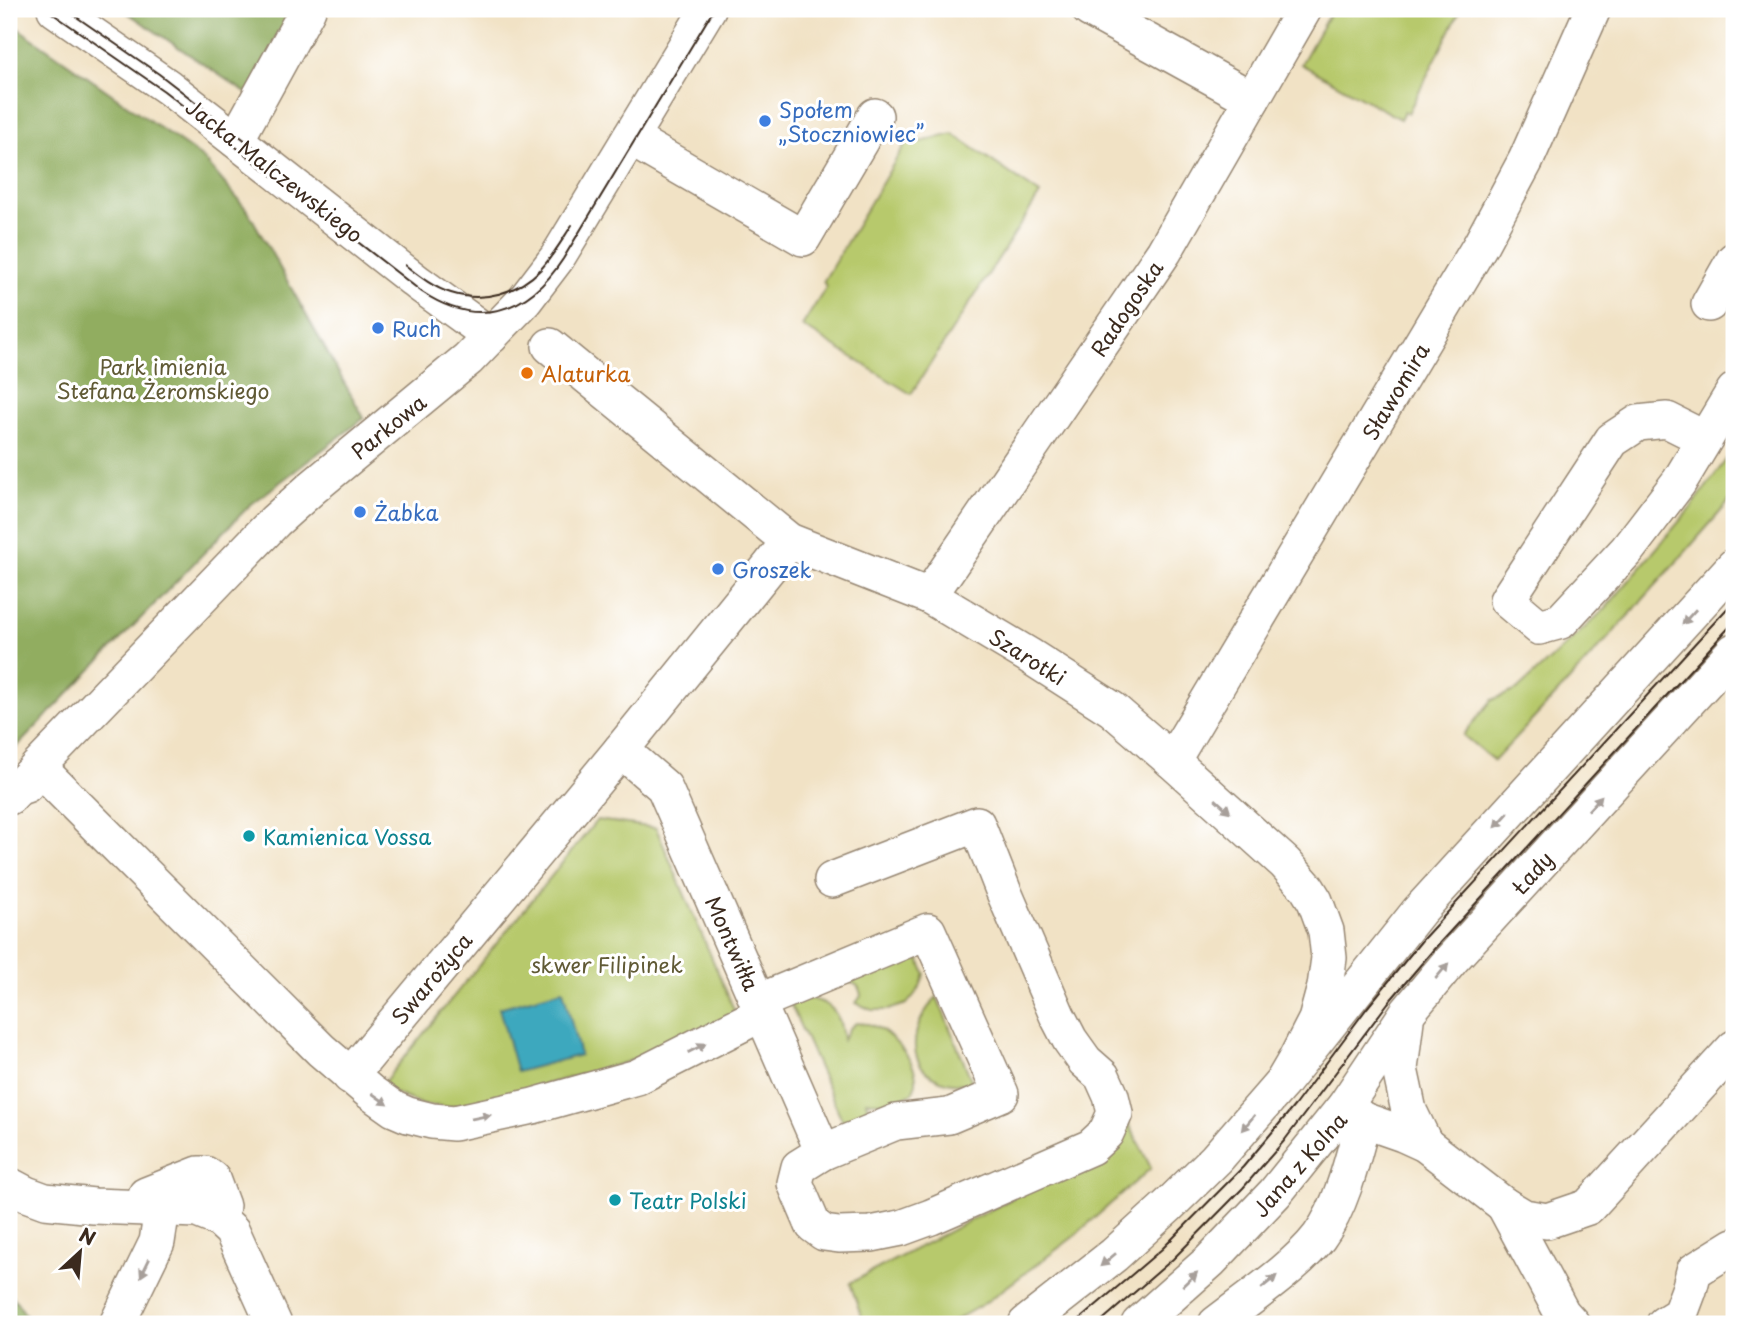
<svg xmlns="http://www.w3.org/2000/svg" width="1743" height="1333" font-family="'Playpen Sans',sans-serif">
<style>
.green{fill:#b7c96c;stroke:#797a45;stroke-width:2}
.forest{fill:#91ad60;stroke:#666c3f;stroke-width:2}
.water{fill:#3ea8be;stroke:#3c696e;stroke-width:2}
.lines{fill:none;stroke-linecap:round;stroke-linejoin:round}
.minor-casing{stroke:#968672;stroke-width:38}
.minor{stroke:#fff;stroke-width:35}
.tram{stroke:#3b2a1e;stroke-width:2}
.oneway{fill:#a79f9a}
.shop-dot{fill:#3f7fe0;stroke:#fff;stroke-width:2.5}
.food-dot{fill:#e8710a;stroke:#fff;stroke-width:2.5}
.culture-dot{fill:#0f9aa8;stroke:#fff;stroke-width:2.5}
.labels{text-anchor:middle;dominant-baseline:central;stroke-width:6;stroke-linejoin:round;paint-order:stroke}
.shop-label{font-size:21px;fill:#366cbe;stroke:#fff;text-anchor:start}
.street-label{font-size:21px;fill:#3b2a1e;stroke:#fff}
.park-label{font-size:21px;fill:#605a35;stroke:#fff}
.food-label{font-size:21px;fill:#c56008;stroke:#fff;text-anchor:start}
.culture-label{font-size:21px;fill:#0d838f;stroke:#fff;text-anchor:start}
</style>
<rect width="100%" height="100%" fill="#fff"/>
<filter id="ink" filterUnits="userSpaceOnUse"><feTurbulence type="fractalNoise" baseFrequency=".0143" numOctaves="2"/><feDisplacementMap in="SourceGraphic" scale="14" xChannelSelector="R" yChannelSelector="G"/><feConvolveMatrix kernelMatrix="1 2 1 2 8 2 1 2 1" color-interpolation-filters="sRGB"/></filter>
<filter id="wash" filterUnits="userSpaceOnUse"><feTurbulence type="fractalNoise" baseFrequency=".00686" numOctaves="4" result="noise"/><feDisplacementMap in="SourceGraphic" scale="28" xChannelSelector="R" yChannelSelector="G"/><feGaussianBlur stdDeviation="1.57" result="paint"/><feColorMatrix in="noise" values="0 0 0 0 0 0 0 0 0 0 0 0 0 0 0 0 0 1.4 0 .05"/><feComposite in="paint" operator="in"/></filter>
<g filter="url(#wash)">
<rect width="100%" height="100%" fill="#f1e2c5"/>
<g class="green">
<polygon points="1332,9 1461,9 1408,113 1404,111 1400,119 1301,64"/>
<polygon points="953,134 1040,194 911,394 802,326 827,286 823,282 910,136 920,142"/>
<path d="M 1734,449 L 1734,496 C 1656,587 1576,674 1494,761 L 1463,735 L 1492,700 L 1517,690 L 1605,609 L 1690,509 Z"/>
<polygon points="597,820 656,828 738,1019 627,1062 474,1104 448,1107 423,1105 380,1087"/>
<path d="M 914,948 L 925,974 L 919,989 L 907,1004 L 888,1010 L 872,1010 L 856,1003 L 861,996 C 860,987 857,983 847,982 Z"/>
<path d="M 937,997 L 973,1084 C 964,1084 954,1084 946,1082 C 901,1069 911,1023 937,997 Z"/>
<path d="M 803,998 C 830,1000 841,1012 843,1040 L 849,1029 L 856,1023 C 857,1023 867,1024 868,1024 C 888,1029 917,1060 916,1082 C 916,1085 914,1089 912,1093 C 897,1101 884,1104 866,1101 L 871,1120 L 847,1131 L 790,1003 Z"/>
<polygon points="1124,1114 1151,1168 1072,1238 985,1303 948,1324 864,1324 850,1283 1097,1154"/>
</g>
<g class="forest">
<polygon points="122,9 294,9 249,95"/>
<polygon points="9,22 203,158 248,211 364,418 249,506 9,755"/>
<polygon points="9,1294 14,1298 32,1324 9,1324"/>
</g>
<polygon class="water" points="563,990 580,1055 517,1072 499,1008"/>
</g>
<g filter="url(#ink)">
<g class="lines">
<defs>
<g id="minor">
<polyline points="55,9 168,87 418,283 491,336"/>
<polyline points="1089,9 1252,99"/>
<polyline points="630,138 803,238 875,116"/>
<polyline points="236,140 308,9"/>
<polyline points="1709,304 1734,260"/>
<polyline points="550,346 789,541 929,596 1028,655 1112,709 1172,761 1285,863 1307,888 1315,901 1326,931 1329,958 1325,987 1316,1020 1296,1059 1282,1083"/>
<polyline points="1705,439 1667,420 1638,423 1612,440 1507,600 1539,627 1561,621 1627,550 1679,482 1734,391"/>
<polyline points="929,596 1164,252 1304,9"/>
<polyline points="621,750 664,787 823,1152"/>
<polyline points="1172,761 1481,244 1526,160 1593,9"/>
<polyline points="26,785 38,767 321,1050 370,1092 394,1109 408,1115 432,1121 454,1123 533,1106 637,1077 763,1013"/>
<polyline points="9,797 275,521 313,487 468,359 525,300 557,258 708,9"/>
<polyline points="758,1002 928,931 1001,1094 949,1116 896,1122 823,1152 799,1167 795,1183 813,1225 824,1233 839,1235 871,1234 901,1228 931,1217 1091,1147 1106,1133 1115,1113 1111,1096 1102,1076 1085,1061 1070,1040 1057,1015 1003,890 977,824 832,880"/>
<polyline points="1406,1020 1400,1069 1409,1111 1425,1144"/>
<polyline points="350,1076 621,750 770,566 789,541"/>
<polyline points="1363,1120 1403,1134 1425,1144 1504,1205 1524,1217 1547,1221 1588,1207 1734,1048"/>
<polyline points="9,1185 26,1194 45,1201 94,1206 197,1210 219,1219 232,1231 274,1324"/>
<polyline points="1504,1205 1562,1313 1572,1324"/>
<polyline points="144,1208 146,1195 199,1174 205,1174 212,1179 222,1206 219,1219"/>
<polyline points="117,1324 157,1242 162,1209"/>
<polyline points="1026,1324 1114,1255 1168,1206 1216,1159 1282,1083 1419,911 1734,566"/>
<polyline points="1139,1324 1210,1261 1275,1193 1345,1106 1407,1013 1451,960 1734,651"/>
<path d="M 1216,1324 C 1248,1299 1295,1268 1319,1237 C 1342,1206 1353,1158 1363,1120 L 1345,1106"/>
<polyline points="1664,1324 1680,1314 1689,1290 1694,1271 1734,1246"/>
</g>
</defs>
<use href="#minor" class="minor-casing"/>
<use href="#minor" class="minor"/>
<g class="tram">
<path d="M 46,9 L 164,91 L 422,292 C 477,329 528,313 563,259 L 714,9"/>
<polyline points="65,9 159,74 281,168"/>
<path d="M 405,265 C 419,276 434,288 451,293 C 483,303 518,293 541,269 C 553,256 562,240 572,225"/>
<polyline points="1074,1324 1162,1249 1243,1167 1295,1105 1367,1008 1423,939 1734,601"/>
<polyline points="1098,1324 1173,1259 1243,1188 1284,1141 1388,1003 1434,949 1734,622"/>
</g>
</g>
<defs><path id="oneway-solid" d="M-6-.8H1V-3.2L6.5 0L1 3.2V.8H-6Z" transform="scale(1.75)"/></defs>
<g class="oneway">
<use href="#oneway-solid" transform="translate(1689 617) rotate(132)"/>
<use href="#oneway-solid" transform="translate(1595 803) rotate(-48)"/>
<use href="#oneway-solid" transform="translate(1223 806) rotate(42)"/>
<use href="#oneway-solid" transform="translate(1502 820) rotate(132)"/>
<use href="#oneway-solid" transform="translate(1442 971) rotate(-50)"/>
<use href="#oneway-solid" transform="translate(697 1048) rotate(-27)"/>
<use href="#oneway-solid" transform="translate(380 1099) rotate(35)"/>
<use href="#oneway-solid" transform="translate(481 1117) rotate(-12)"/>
<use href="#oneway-solid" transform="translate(1248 1123) rotate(130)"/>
<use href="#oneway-solid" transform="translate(1108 1260) rotate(140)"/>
<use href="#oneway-solid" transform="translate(145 1268) rotate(116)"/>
<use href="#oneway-solid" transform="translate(1190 1279) rotate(-43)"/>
<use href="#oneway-solid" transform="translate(1269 1282) rotate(-39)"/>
</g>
</g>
<g class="shop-dot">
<circle cx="765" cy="121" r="7"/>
<circle cx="378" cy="328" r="7"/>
<circle cx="360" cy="512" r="7"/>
<circle cx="718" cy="569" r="7"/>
</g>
<circle class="food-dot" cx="527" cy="373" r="7"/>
<g class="culture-dot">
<circle cx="249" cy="836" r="7"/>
<circle cx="615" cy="1200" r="7"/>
</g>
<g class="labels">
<g class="shop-label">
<text x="779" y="109">Społem<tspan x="779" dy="24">„Stoczniowiec”</tspan></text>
<text x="392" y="328">Ruch</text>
<text x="374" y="512">Żabka</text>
<text x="732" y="569">Groszek</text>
</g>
<g class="street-label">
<text transform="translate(275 170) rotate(38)">Jacka Malczewskiego</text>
<text transform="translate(1126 308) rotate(-56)">Radogoska</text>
<text transform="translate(1395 391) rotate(-59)">Sławomira</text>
<text transform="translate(388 426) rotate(-39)">Parkowa</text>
<text transform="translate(1028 656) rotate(32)">Szarotki</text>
<text transform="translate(1532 872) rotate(-48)">Łady</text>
<text transform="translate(733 943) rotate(66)">Montwiłła</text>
<text transform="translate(431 978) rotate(-50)">Swarożyca</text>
<text transform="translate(1299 1164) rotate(-49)">Jana z Kolna</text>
</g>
<g class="park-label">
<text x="163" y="366">Park imienia<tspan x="163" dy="24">Stefana Żeromskiego</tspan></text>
<text x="607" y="964">skwer Filipinek</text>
</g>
<g class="food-label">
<text x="541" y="373">Alaturka</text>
</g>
<g class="culture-label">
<text x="263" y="836">Kamienica Vossa</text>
<text x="629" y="1200">Teatr Polski</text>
</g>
</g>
<rect width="1743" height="1333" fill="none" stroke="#fff" stroke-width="35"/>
<g transform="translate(80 1252) rotate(26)" stroke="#ffffff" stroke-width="5" paint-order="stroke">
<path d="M0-5L12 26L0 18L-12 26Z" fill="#3b2a1e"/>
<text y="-10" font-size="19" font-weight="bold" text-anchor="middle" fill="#3b2a1e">N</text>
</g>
</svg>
